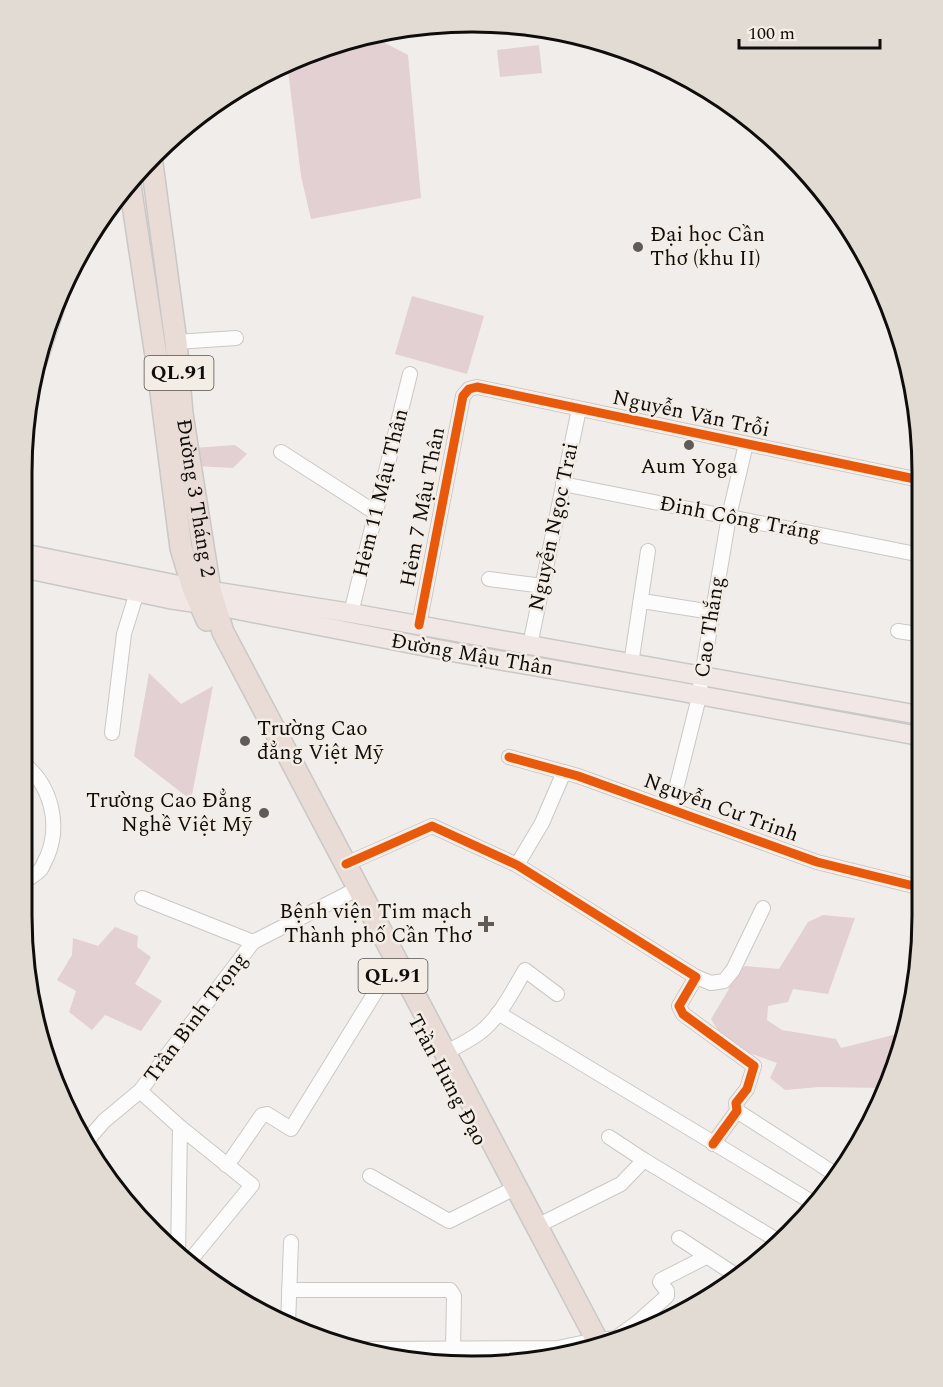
<svg xmlns="http://www.w3.org/2000/svg" width="943" height="1387" font-family="Spectral,serif">
<style>
.green{fill:#e3d0d3}
.lines{fill:none;stroke-linecap:round;stroke-linejoin:round}
.stream{stroke:#cee0c8;stroke-width:3}
.minor-casing{stroke:#cac8c5;stroke-width:16}
.major-casing{stroke:#c9c8c7;stroke-width:21}
.highway-casing{stroke:#c9c8c7;stroke-width:24}
.minor{stroke:#fdfcfc;stroke-width:14}
.major{stroke:#f1e8e5;stroke-width:18}
.highway{stroke:#e9dbd6;stroke-width:21}
.cycleway-casing{stroke:#f4ede6;stroke-width:13}
.cycleway{stroke:#e8590c;stroke-width:9}
.poi-dot{fill:#5e5b59;stroke:#f4ede6;stroke-width:2}
.labels{text-anchor:middle;dominant-baseline:central;stroke-width:5;stroke-linejoin:round;paint-order:stroke}
.shield{fill:#f4ede6;stroke:#54504d;stroke-width:1.5}
.shield-label{font-size:20px;font-weight:bold;fill:#0f0d0b}
.poi-label{font-size:21px;fill:#0f0d0b;stroke:#f4ede6;text-anchor:start}
.street-label{font-size:21px;fill:#0f0d0b;stroke:#f4ede6}
.rim{fill:none;stroke:#0f0d0b;stroke-width:3}
</style>
<rect width="100%" height="100%" fill="#f0edea"/>
<g class="green">
<path d="M 383,42 L 408,55 L 421,198 L 311,219 L 301,176 L 287,62 C 317,46 350,45 383,42 Z"/>
<polygon points="539,45 542,73 500,77 497,50"/>
<polygon points="412,296 484,316 467,374 395,354"/>
<polygon points="235,445 247,454 233,468 195,466 194,448"/>
<polygon points="149,673 181,704 213,686 191,800 134,756"/>
<polygon points="823,915 855,918 828,994 793,989 788,1002 768,1006 767,1020 782,1030 836,1039 841,1048 905,1032 888,1088 819,1087 785,1090 770,1078 777,1063 727,1045 711,1019 729,989 727,983 745,966 779,969 808,922"/>
<polygon points="115,927 138,936 137,947 151,957 135,984 162,1001 141,1031 105,1015 92,1030 69,1012 76,991 57,980 72,955 73,938 98,946"/>
</g>
<g class="lines">
<polyline class="stream" points="29,414 34,397"/>
<defs>
<g id="minor">
<polyline points="176,342 236,338"/>
<polyline points="29,395 70,269"/>
<polyline points="281,452 376,513"/>
<polyline points="563,484 916,554"/>
<polyline points="489,579 543,586"/>
<polyline points="642,601 712,612"/>
<polyline points="351,613 410,374"/>
<polyline points="419,625 463,396 469,389 477,387 915,479"/>
<polyline points="898,631 917,634"/>
<polyline points="530,645 579,409"/>
<polyline points="631,664 648,551"/>
<polyline points="112,733 124,634 137,592"/>
<polyline points="509,757 578,776 817,862 922,888"/>
<polyline points="671,809 697,705 729,516 746,444"/>
<polyline points="346,864 432,826 517,865 696,977 679,1006 683,1014 754,1066 747,1089 736,1103 737,1111 713,1144"/>
<polyline points="517,865 542,823 564,772"/>
<path d="M 22,883 C 27,879 36,875 41,869 C 43,866 45,860 47,857 C 61,824 51,785 23,763"/>
<polyline points="142,898 253,942"/>
<polyline points="696,977 711,983 724,981 733,970 763,908"/>
<polyline points="498,1013 815,1204"/>
<path d="M 445,1053 C 456,1047 468,1041 478,1034 C 499,1019 512,992 525,970 L 557,994"/>
<polyline points="140,1091 180,1127"/>
<polyline points="737,1111 838,1176"/>
<polyline points="609,1137 644,1160 780,1242"/>
<polyline points="86,1142 104,1121 140,1091 253,942 349,893"/>
<polyline points="226,1165 233,1157 262,1115 267,1114 291,1129 389,970"/>
<polyline points="370,1176 449,1221 507,1192"/>
<polyline points="537,1226 621,1184 644,1160"/>
<polyline points="679,1238 734,1274"/>
<polyline points="178,1257 180,1127 252,1185 188,1263"/>
<polyline points="289,1290 450,1290 454,1296 453,1349"/>
<polyline points="288,1325 291,1242"/>
<polyline points="365,1349 558,1348 586,1342 616,1338 638,1322 667,1296 667,1291 660,1282 661,1280 706,1257"/>
</g>
<g id="major">
<polyline points="27,554 193,588 351,613 919,715"/>
<polyline points="27,569 169,599 223,607 458,653 677,691 919,736"/>
</g>
<g id="highway">
<path id="s1" d="M 151,156 L 176,342 L 182,414 L 210,590 L 223,632 L 599,1344"/>
<polyline points="130,185 158,369 181,548 193,588 207,620"/>
</g>
</defs>
<use href="#minor" class="minor-casing"/>
<use href="#major" class="major-casing"/>
<use href="#highway" class="highway-casing"/>
<use href="#minor" class="minor"/>
<use href="#major" class="major"/>
<use href="#highway" class="highway"/>
<defs>
<g id="cycleway">
<polyline points="419,625 463,396 469,389 477,387 915,479"/>
<polyline points="509,757 578,776 817,862 922,888"/>
<polyline points="346,864 432,826 517,865 696,977 679,1006 683,1014 754,1066 747,1089 736,1103 737,1111 713,1144"/>
</g>
</defs>
<use href="#cycleway" class="cycleway-casing"/>
<use href="#cycleway" class="cycleway"/>
</g>
<g class="poi-dot">
<circle cx="638" cy="247" r="6"/>
<circle cx="689" cy="445" r="6"/>
<circle cx="245" cy="741" r="6"/>
<circle cx="264" cy="813" r="6"/>
<path d="M483 915h6v6h6v6h-6v6h-6v-6h-6v-6h6z"/>
</g>
<g class="labels">
<g class="shield">
<rect x="144.5" y="356" width="69" height="34" rx="4.5"/>
<rect x="358.5" y="959" width="69" height="34" rx="4.5"/>
</g>
<g class="shield-label">
<text x="179" y="373">QL.91</text>
<text x="393" y="976">QL.91</text>
</g>
<g class="poi-label">
<text x="650" y="235">Đại học Cần<tspan x="650" dy="24">Thơ (khu II)</tspan></text>
<text x="689" y="467" text-anchor="middle">Aum Yoga</text>
<text x="257" y="729">Trường Cao<tspan x="257" dy="24">đẳng Việt Mỹ</tspan></text>
<text x="252" y="801" text-anchor="end">Trường Cao Đẳng<tspan x="252" dy="24">Nghề Việt Mỹ</tspan></text>
<text x="472" y="912" text-anchor="end">Bệnh viện Tim mạch<tspan x="472" dy="24">Thành phố Cần Thơ</tspan></text>
</g>
<g class="street-label">
<text transform="translate(691 414) rotate(12)">Nguyễn Văn Trỗi</text>
<text transform="translate(381 493) rotate(-76)">Hẻm 11 Mậu Thân</text>
<text stroke="none"><textPath href="#s1" startOffset="345">Đường 3 Tháng 2</textPath></text>
<text transform="translate(423 507) rotate(-79)">Hẻm 7 Mậu Thân</text>
<text transform="translate(740 519) rotate(11)">Đinh Công Tráng</text>
<text transform="translate(554 527) rotate(-78)">Nguyễn Ngọc Trai</text>
<text transform="translate(710 627) rotate(-81)">Cao Thắng</text>
<text transform="translate(472 655) rotate(10)">Đường Mậu Thân</text>
<text transform="translate(721 808) rotate(20)">Nguyễn Cư Trinh</text>
<text transform="translate(196 1018) rotate(-53)">Trần Bình Trọng</text>
<text transform="translate(447 1080) rotate(62)">Trần Hưng Đạo</text>
</g>
</g>
<path d="M0 0H943V1387H0ZM472 32H472A440 440 0 0 1 912 472V916A440 440 0 0 1 472 1356H472A440 440 0 0 1 32 916V472A440 440 0 0 1 472 32Z" fill="#e2dbd4" fill-rule="evenodd"/>
<path class="rim" d="M472 32H472A440 440 0 0 1 912 472V916A440 440 0 0 1 472 1356H472A440 440 0 0 1 32 916V472A440 440 0 0 1 472 32Z"/>
<path d="M739 39v9h141v-9" fill="none" stroke="#0f0d0b" stroke-width="3"/>
<text x="748" y="39" font-size="18" fill="#0f0d0b" stroke="#f4ede6" stroke-width="4.5" paint-order="stroke">100 m</text>
</svg>
